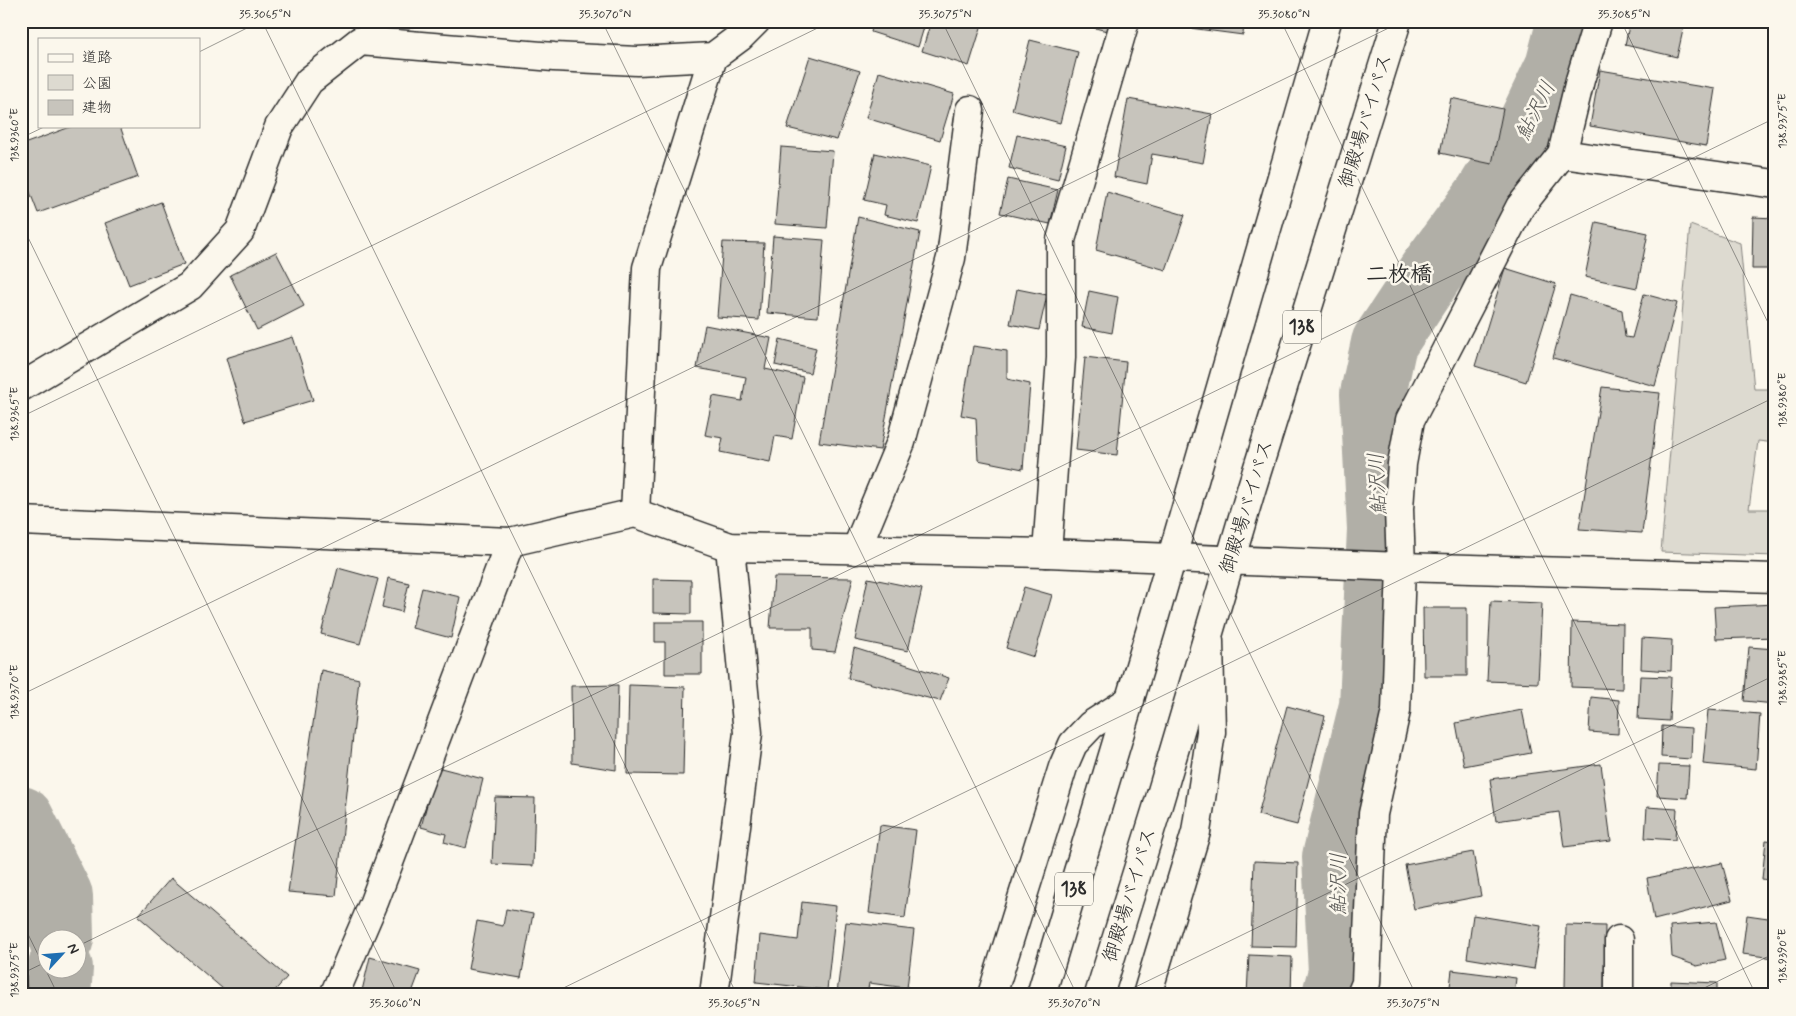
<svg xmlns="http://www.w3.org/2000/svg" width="1796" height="1016" font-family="Mynerve,'Klee One',sans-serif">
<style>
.green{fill:#dddad0;stroke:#84827e}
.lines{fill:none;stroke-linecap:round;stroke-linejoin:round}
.river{stroke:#b1afa7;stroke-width:66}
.building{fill:#c7c4bc;stroke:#2b2b2b}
.street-casing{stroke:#2b2b2b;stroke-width:31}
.highway-casing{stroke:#2b2b2b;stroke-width:31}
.street{stroke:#fbf7ec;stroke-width:28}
.highway{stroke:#fbf7ec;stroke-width:28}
.ticks{fill:none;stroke:#2b2b2b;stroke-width:1;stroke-opacity:0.45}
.labels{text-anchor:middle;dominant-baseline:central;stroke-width:5;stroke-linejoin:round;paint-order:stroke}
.shield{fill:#fbf7ec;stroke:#696865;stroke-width:1}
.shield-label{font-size:19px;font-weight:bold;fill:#2b2b2b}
.street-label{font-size:20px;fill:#2b2b2b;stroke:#fbf7ec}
.water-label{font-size:21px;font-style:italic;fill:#5a5956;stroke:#fbf7ec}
.quarter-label{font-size:22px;font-weight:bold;fill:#2b2b2b;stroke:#fbf7ec}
.neatline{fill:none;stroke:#2b2b2b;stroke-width:2}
.ticks-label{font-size:12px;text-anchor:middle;fill:#2b2b2b}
</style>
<rect width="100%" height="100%" fill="#fbf7ec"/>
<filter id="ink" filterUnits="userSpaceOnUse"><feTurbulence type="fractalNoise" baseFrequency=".02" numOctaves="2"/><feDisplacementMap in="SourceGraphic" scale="10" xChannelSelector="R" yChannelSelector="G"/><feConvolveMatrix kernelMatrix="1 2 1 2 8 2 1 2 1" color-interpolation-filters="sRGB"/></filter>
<g filter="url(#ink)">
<polygon class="green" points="1690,225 1740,243 1754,389 1775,389 1775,443 1758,441 1749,509 1775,509 1775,556 1661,552"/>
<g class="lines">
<g class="river">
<polyline points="21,819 60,896 61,938"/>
<polyline points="58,995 60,968"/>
<polyline points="1335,995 1341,972 1335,857 1372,706 1380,529 1373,394 1384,343 1431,272 1487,196 1529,128 1558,67 1570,21"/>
</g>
</g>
<g class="building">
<polygon points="874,21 926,21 918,47 871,32"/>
<polygon points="931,21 983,21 969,66 922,51"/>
<polygon points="1068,21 1109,21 1107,31"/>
<polygon points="1168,21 1244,21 1243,35 1167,25"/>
<polygon points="1630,21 1685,21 1677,57 1625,45"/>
<polygon points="1030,40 1078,52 1060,123 1012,110"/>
<polygon points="810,56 860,71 837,140 787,128"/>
<polygon points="1600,70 1715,89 1706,146 1590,126"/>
<polygon points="879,72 954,94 940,140 866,118"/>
<polygon points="1451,98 1503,109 1492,164 1440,153"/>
<polygon points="1128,99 1212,114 1203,163 1152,154 1147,184 1114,177"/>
<polygon points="73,126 120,126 138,177 38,213 21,169 21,145"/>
<polygon points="1017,135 1066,146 1058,180 1009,168"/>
<polygon points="781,147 833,151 827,228 775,224"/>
<polygon points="875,153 931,166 918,223 884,215 886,205 864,200"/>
<polygon points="1008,179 1058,190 1050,224 1000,213"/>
<polygon points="1107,192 1185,215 1166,270 1096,250"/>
<polygon points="161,202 184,264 129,285 105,223"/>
<polygon points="858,217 920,232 880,450 819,442"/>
<polygon points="1753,217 1775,218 1775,269 1752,269"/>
<polygon points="1596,222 1648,233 1637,288 1585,277"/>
<polygon points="773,236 824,240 818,317 767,313"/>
<polygon points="723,242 764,243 759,320 717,317"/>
<polygon points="276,252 304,306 257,330 230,275"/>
<polygon points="1505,268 1556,284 1526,382 1475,366"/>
<polygon points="1017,289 1047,295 1039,330 1010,324"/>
<polygon points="1769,289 1775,289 1775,341 1768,341"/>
<polygon points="1089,291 1118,297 1112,333 1082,327"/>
<polygon points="1644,294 1677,303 1655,386 1553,358 1570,295 1622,310 1625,337 1632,338"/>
<polygon points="705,325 771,338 765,369 803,377 792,439 775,436 770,462 720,452 723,438 705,435 713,396 742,401 746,377 697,368"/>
<polygon points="293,337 313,400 245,421 226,358"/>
<polygon points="780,339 816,348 810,373 775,365"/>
<polygon points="973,346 1007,351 1007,379 1030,384 1023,469 978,460 976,418 961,415"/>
<polygon points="1085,357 1126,362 1117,455 1076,450"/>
<polygon points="1602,387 1660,393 1642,533 1579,529"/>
<polygon points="338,568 378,579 360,644 321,634"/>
<polygon points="774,577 853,578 835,652 812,650 812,628 770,628"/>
<polygon points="388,578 409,583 402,612 382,607"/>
<polygon points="868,578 922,589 908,651 855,640"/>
<polygon points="653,579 691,580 691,614 653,613"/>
<polygon points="1024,587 1052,595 1034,657 1006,648"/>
<polygon points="422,588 460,597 451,638 412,628"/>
<polygon points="1491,601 1542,603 1538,683 1487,681"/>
<polygon points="1775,604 1775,637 1716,639 1714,607"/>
<polygon points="1423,608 1467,608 1467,676 1424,676"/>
<polygon points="655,622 702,622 702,674 665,674 665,642 655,642"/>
<polygon points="1572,622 1623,624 1622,689 1571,687"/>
<polygon points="1642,638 1672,640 1671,671 1641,669"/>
<polygon points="1749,647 1775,649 1775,704 1744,701"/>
<polygon points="854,648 949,678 940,701 848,678"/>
<polygon points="321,670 359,679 336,896 288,892"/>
<polygon points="1640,676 1671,677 1669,721 1638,719"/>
<polygon points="618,685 616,770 572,763 571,686"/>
<polygon points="629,685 685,687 683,775 627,774"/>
<polygon points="1591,697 1619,700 1618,734 1589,732"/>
<polygon points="1287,706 1325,716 1297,825 1258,815"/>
<polygon points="1522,710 1531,753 1464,766 1456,723"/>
<polygon points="1708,710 1760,714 1756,769 1703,764"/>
<polygon points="1662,726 1692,728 1691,759 1661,757"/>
<polygon points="1601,764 1611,841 1564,847 1559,812 1496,821 1490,779"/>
<polygon points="1659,765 1689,766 1687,798 1657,796"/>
<polygon points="437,767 483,779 466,848 444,842 446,834 421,827"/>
<polygon points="495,797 535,798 533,866 492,864"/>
<polygon points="1647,807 1677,809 1675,840 1645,838"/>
<polygon points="880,825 916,830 905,918 869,913"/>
<polygon points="1766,840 1775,841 1775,881 1762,879"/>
<polygon points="1473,852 1481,896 1414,909 1405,865"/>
<polygon points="1254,861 1298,863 1296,947 1251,946"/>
<polygon points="1722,863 1732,900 1654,920 1647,878"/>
<polygon points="171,878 287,977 271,995 230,995 138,916"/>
<polygon points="802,902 836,906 827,990 756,982 760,935 798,940"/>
<polygon points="506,909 533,914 521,978 468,969 477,921 503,926"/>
<polygon points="1473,915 1541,926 1534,969 1467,958"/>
<polygon points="1747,915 1775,919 1775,958 1742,954"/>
<polygon points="846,922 914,930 907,988 869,983 867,995 837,993"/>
<polygon points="1716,922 1725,960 1697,966 1672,957 1670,926"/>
<polygon points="1566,925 1605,926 1604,990 1565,989"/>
<polygon points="21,945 25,945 27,995 21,995"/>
<polygon points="1249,955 1292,957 1291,995 1247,995"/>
<polygon points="370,957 420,971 411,995 361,995"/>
<polygon points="1452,970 1516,978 1514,995 1449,995"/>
<polygon points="1671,981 1717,983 1717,995 1671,995"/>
</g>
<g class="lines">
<defs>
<g id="street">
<polyline points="1562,154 1775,184"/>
<polyline points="21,387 190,286 240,231 279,127 309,81 360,41 554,57 637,61 713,57 740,37 756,21"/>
<polyline points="635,513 647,268 713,57"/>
<polyline points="21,521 510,542 635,513 730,547 1047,553 1401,567 1775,578"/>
<polyline points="856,550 901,442 951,258 970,110"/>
<polyline points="1047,553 1061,358 1061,240 1125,21"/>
<polyline points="1619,940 1619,995"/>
<polyline points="334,995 374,902 510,542"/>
<polyline points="714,995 748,733 730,547"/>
<polyline points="992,995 1063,767 1073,744 1091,725 1130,700"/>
<polyline points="1147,995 1196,832 1211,732 1209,641"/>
<polyline points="1361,995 1366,983 1373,814 1396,711 1401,567 1399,509 1402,464 1410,420 1520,207 1562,154 1580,80 1598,21"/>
</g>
<g id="highway">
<polyline points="1041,995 1151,629 1327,21"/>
<polyline points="1099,995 1158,805 1251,490 1397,21"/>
</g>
</defs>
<use href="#street" class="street-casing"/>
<use href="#highway" class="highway-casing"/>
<use href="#street" class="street"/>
<use href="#highway" class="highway"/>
</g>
</g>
<path class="ticks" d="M 262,21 L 737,995M 602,21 L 1077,995M 942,21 L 1416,995M 1281,21 L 1756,995M 1621,21 L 1775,337M 199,52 L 261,21M 21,138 L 46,126M 21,223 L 398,995M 21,417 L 832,21M 21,695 L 1403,21M 21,920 L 58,995M 78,946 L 1775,118M 21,974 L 48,961M 549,995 L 1775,397M 1119,995 L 1775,675M 1690,995 L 1775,953"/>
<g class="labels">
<g class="shield">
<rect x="1283" y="310.5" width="38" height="33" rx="4"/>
<rect x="1055" y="872.5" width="38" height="33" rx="4"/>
</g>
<g class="shield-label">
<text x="1302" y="327">138</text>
<text x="1074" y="889">138</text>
</g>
<g class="street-label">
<text transform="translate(1366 121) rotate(-73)">御殿場バイパス</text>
<text transform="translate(1247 507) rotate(-73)">御殿場バイパス</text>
<text transform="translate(1130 895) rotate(-73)">御殿場バイパス</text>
</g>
<g class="water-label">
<text transform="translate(1536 111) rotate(-63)">鮎沢川</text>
<text transform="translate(1378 484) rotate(-93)">鮎沢川</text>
<text transform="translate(1339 884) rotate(-90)">鮎沢川</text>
</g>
<g class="quarter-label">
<text x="1399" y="275">二枚橋</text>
</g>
</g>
<rect width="1796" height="1016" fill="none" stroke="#fbf7ec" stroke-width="55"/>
<rect x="38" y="38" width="162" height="90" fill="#fbf7ec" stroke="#a8a59f"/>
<rect x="48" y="54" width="25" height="8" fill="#fbf7ec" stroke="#a8a59f"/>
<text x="82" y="62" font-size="15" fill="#2b2b2b">道路</text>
<rect x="48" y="75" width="25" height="15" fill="#dddad0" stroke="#a8a59f"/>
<text x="82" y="88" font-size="15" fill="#2b2b2b">公園</text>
<rect x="48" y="100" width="25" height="15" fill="#c7c4bc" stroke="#a8a59f"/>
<text x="82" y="112" font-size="15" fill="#2b2b2b">建物</text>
<g transform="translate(62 954) rotate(64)"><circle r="24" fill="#fbf7ec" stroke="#a8a59f"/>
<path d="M0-4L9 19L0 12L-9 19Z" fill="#1f6fb2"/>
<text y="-8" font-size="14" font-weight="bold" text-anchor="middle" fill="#2b2b2b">N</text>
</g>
<rect x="28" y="28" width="1740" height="960" class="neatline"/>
<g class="ticks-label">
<text x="265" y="18">35.3065°N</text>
<text x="605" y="18">35.3070°N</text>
<text x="945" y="18">35.3075°N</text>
<text x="1284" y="18">35.3080°N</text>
<text x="1624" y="18">35.3085°N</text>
<text transform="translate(1782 121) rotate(-90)" y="4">138.9375°E</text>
<text transform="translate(14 135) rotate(-90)" y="4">138.9360°E</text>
<text transform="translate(1782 400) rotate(-90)" y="4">138.9380°E</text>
<text transform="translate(14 414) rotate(-90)" y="4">138.9365°E</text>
<text transform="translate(1782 678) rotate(-90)" y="4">138.9385°E</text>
<text transform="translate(14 692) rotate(-90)" y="4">138.9370°E</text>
<text transform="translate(1782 956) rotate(-90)" y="4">138.9390°E</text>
<text transform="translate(14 970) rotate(-90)" y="4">138.9375°E</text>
<text x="395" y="1007">35.3060°N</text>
<text x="734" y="1007">35.3065°N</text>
<text x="1074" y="1007">35.3070°N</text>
<text x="1413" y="1007">35.3075°N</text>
</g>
</svg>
